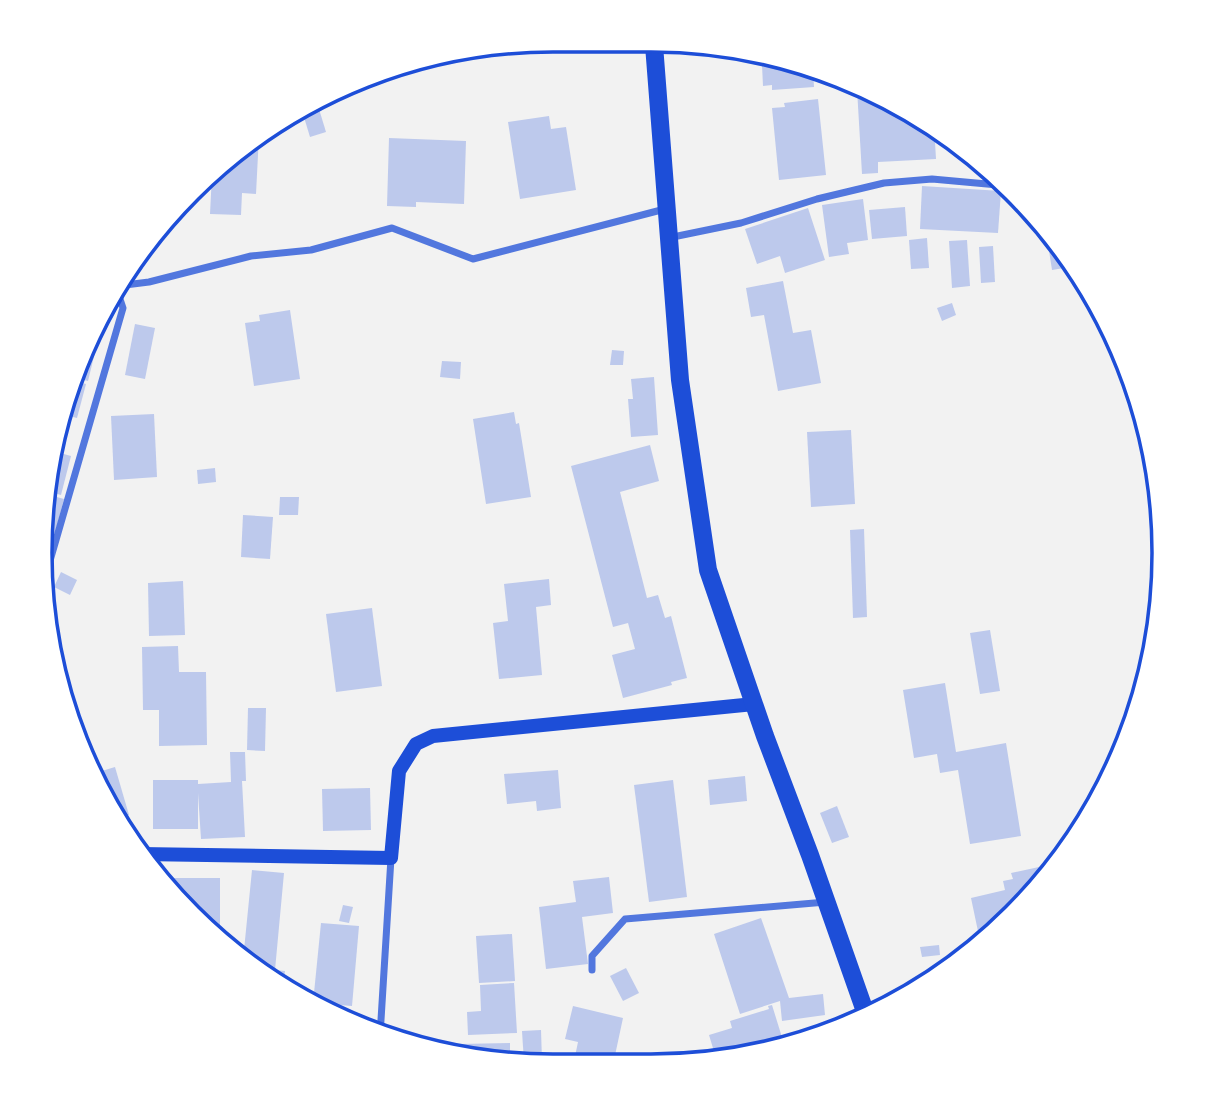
<svg xmlns="http://www.w3.org/2000/svg" width="1205" height="1107" font-family="Lato,sans-serif">
<style>
.building{fill:#bdc9ec}
.lines{fill:none;stroke-linecap:round;stroke-linejoin:round}
.minor{stroke:#5277de;stroke-width:7}
.secondary{stroke:#1d4ed8;stroke-width:14}
.primary{stroke:#1d4ed8;stroke-width:18}
.rim{fill:none;stroke:#1d4ed8;stroke-width:3.5}
</style>
<rect width="100%" height="100%" fill="#f2f2f2"/>
<g class="building">
<polygon points="770,56 813,69 814,87 772,90 772,85 763,86 762,65 771,64"/>
<polygon points="857,89 865,89 934,125 936,159 878,162 878,173 862,174"/>
<polygon points="818,99 826,175 779,180 772,108 785,107 784,103"/>
<polygon points="319,109 326,132 310,137 303,114"/>
<polygon points="549,116 551,129 566,127 576,190 520,199 508,122"/>
<polygon points="259,135 256,194 242,193 241,215 210,214 212,174 241,146"/>
<polygon points="389,138 466,141 464,204 416,202 416,207 387,206"/>
<polygon points="922,186 1001,191 998,233 920,229"/>
<polygon points="863,199 868,240 847,243 849,254 829,257 822,205"/>
<polygon points="905,207 907,236 872,239 869,210"/>
<polygon points="808,208 825,260 785,273 780,256 757,264 745,229"/>
<polygon points="927,238 929,268 911,269 909,240"/>
<polygon points="1047,238 1053,238 1076,266 1052,270"/>
<polygon points="967,240 970,286 952,288 949,241"/>
<polygon points="993,246 995,282 981,283 979,247"/>
<polygon points="1078,268 1078,269 1089,289 1079,289"/>
<polygon points="783,281 793,333 811,330 821,383 778,391 764,315 751,317 746,288"/>
<polygon points="952,303 956,315 942,321 937,308"/>
<polygon points="290,310 300,379 254,386 245,323 260,321 259,315"/>
<polygon points="135,324 155,328 145,379 125,375"/>
<polygon points="93,335 99,336 88,381 75,378"/>
<polygon points="612,350 624,351 623,365 610,365"/>
<polygon points="442,361 461,362 460,379 440,377"/>
<polygon points="654,377 658,435 631,437 628,399 633,399 631,379"/>
<polygon points="74,381 86,384 77,418 61,414"/>
<polygon points="514,412 516,424 519,423 531,497 486,504 473,419"/>
<polygon points="154,414 157,477 114,480 111,416"/>
<polygon points="851,430 855,504 811,507 807,432"/>
<polygon points="650,445 659,481 620,492 647,598 658,595 665,618 671,616 687,678 671,682 672,685 623,698 612,655 635,649 628,623 613,627 571,466"/>
<polygon points="53,451 71,456 61,495 46,491"/>
<polygon points="215,468 216,482 198,484 197,470"/>
<polygon points="46,494 64,499 55,533 42,530"/>
<polygon points="280,497 299,497 298,515 279,515"/>
<polygon points="243,515 273,517 270,559 241,557"/>
<polygon points="864,529 867,617 853,618 850,530"/>
<polygon points="61,572 77,580 70,595 54,587"/>
<polygon points="549,579 551,605 536,607 542,675 499,679 493,623 508,621 504,584"/>
<polygon points="183,581 185,635 149,636 148,583"/>
<polygon points="372,608 382,686 336,692 326,614"/>
<polygon points="990,630 1000,691 980,694 970,633"/>
<polygon points="178,646 179,672 206,672 207,745 159,746 159,710 143,710 142,647"/>
<polygon points="945,683 956,752 1006,743 1021,836 970,844 958,770 940,773 937,754 914,758 903,690"/>
<polygon points="248,708 266,708 265,751 247,750"/>
<polygon points="230,752 245,752 246,781 242,781 245,837 201,839 198,793 198,829 153,829 153,780 198,780 198,784 231,782"/>
<polygon points="115,767 129,815 116,818 92,774"/>
<polygon points="558,770 561,808 537,811 536,801 507,804 504,774"/>
<polygon points="745,776 747,801 710,805 708,780"/>
<polygon points="673,780 687,897 649,902 634,785"/>
<polygon points="370,788 371,830 323,831 322,789"/>
<polygon points="837,806 849,837 832,843 820,813"/>
<polygon points="1039,867 1042,883 1014,917 994,933 979,936 971,898 1005,890 1003,881 1013,879 1011,873"/>
<polygon points="252,870 284,873 275,970 285,971 283,988 243,960"/>
<polygon points="609,877 613,913 582,917 588,964 546,969 539,907 576,902 573,881"/>
<polygon points="162,878 220,878 220,943 215,939"/>
<polygon points="343,905 353,907 349,923 339,921"/>
<polygon points="761,918 789,998 823,994 825,1015 782,1021 780,1001 740,1014 714,934"/>
<polygon points="321,923 359,926 352,1006 313,1003"/>
<polygon points="512,934 515,981 479,983 476,936"/>
<polygon points="939,945 940,955 922,957 920,947"/>
<polygon points="626,968 639,993 623,1001 610,976"/>
<polygon points="514,983 517,1033 468,1035 467,1012 481,1011 480,985"/>
<polygon points="772,1005 785,1047 751,1057 716,1058 709,1035 732,1028 730,1021 769,1009 768,1006"/>
<polygon points="573,1006 623,1018 614,1060 574,1061 578,1042 565,1039"/>
<polygon points="541,1030 542,1061 524,1062 522,1031"/>
<polygon points="510,1043 510,1062 487,1062 459,1056 459,1044"/>
</g>
<g class="lines">
<g class="minor">
<polyline points="668,238 741,223 817,199 884,183 932,179 1009,186"/>
<polyline points="117,286 149,282 251,256 311,250 392,228 473,259 665,209"/>
<polyline points="45,578 123,308 116,287"/>
<polyline points="592,970 592,956 625,919 826,902"/>
<polyline points="380,1036 391,858"/>
</g>
<polyline class="secondary" points="140,854 391,858 399,771 416,744 433,736 754,704"/>
<polyline class="primary" points="654,45 680,380 708,570 765,736 810,855 867,1017"/>
</g>
<path d="M0 0H1205V1107H0ZM553 52H651A501 501 0 0 1 1152 553V553A501 501 0 0 1 651 1054H553A501 501 0 0 1 52 553V553A501 501 0 0 1 553 52Z" fill="#fff" fill-rule="evenodd"/>
<path class="rim" d="M553 52H651A501 501 0 0 1 1152 553V553A501 501 0 0 1 651 1054H553A501 501 0 0 1 52 553V553A501 501 0 0 1 553 52Z"/>
</svg>
